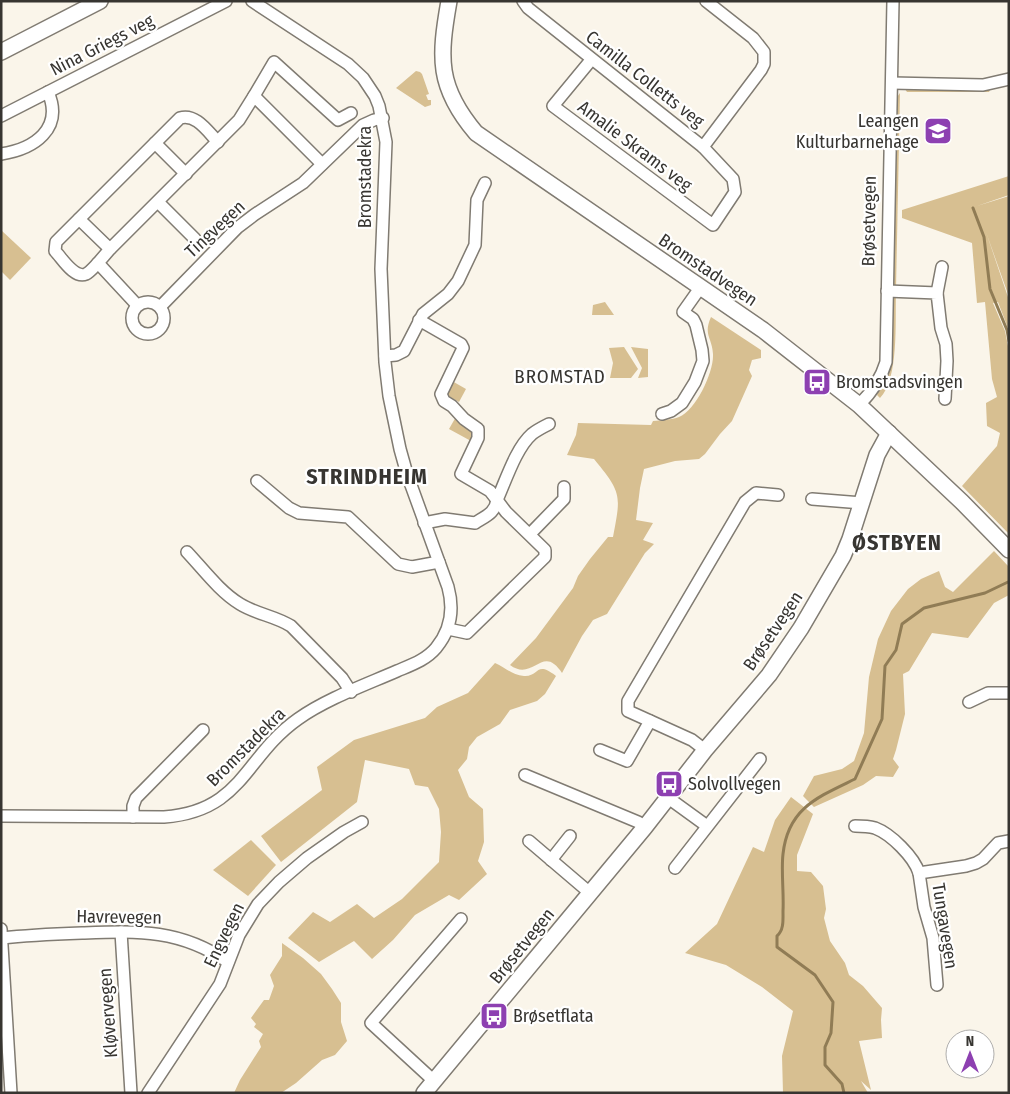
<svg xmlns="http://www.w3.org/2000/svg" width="1010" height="1094" font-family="'Fira Sans Condensed',sans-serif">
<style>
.green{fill:#d7bf91}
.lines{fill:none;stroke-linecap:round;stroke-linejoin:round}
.stream{stroke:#907c55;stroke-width:3}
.street-casing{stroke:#807b72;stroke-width:14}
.secondary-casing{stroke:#807b72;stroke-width:18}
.street{stroke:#fff;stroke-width:11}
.secondary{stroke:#fff;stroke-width:15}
.labels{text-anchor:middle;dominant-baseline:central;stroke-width:4.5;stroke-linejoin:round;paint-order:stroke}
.street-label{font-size:18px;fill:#373531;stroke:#fff}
.poi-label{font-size:18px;fill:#373531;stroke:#fff;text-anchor:start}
.neighbourhood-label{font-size:19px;letter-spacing:1px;fill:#373531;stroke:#fff}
.district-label{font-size:22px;font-weight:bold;letter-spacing:1px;fill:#373531;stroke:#fff}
</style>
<rect width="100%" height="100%" fill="#faf5ea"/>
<g class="green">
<polygon points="416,71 420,72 422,74 429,94 426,95 428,100 431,100 431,105 425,107 396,88"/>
<polygon points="909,88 989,89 990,90 989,92 907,92 905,89"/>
<polygon points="900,93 896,289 892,284 895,100"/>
<polygon points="1009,176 1009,195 977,206 1009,196 1009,297 986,232 1009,300 1009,331 998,302 993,303 1005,331 1009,351 1009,534 962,486 997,446 1000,433 987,426 986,403 997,397 992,379 985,302 977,303 972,243 902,218 902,210"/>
<polygon points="1,230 31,258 10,280 1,271"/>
<path d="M 896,295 C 895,321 899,379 880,398 L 877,395 L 884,381 L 893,297 Z"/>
<polygon points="605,302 614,315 592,315 593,305"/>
<path d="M 711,317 L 761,350 L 761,358 L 752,360 L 749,370 L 752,376 L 732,421 L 720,434 L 705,454 L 699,459 L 675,461 L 644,469 L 640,488 L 636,520 L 653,523 L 643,540 L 654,544 L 645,553 L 607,614 L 593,620 L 582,636 L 562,673 C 560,670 557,666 554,664 C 540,653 530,680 510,665 L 536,638 L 573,588 L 578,576 L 590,559 L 608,537 L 613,537 C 621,495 622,493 594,459 L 567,455 L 576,435 L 578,423 L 651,425 L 653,421 C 661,420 672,420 679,417 C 696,410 714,372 713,354 C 712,337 703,335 711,317 Z"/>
<polygon points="624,347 638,369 631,378 610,378 613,363 609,348"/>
<polygon points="631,347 648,349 648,377 638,378 642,368"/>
<polygon points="452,381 466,389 459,402 448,396 446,391"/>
<path d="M 457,415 C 466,423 477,429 471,441 L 449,429 Z"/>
<polygon points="994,551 1009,567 1009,595 994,603 968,638 932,633 909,671 903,674 905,714 896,750 893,759 899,767 893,777 876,776 863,785 814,807 803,796 814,776 842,769 854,761 864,733 869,677 878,639 891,611 908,589 921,579 939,571 945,587 953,592"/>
<path d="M 495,663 C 506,668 512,675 524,676 C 540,677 535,660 556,676 L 545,694 L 537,701 L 510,710 L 500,724 L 477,737 L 469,747 L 467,759 L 458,770 L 469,797 L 483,809 L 484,842 L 478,861 L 487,874 L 459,900 L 449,895 L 415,915 L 393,940 L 372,959 L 354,941 L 319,962 L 288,938 L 313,912 L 330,922 L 357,904 L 374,918 L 402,899 L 439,862 L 441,832 L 439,809 L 428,787 L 415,785 L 409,769 L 365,760 L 357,802 L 281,862 L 261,836 L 322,790 L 317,767 L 354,740 L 425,718 L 437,707 L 468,693 Z"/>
<polygon points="791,797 813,814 797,855 797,871 811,872 823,886 826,909 824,918 830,941 845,963 849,975 863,986 882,1008 881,1020 882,1038 859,1041 871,1090 861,1081 868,1093 783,1093 782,1056 793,1011 762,987 726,965 685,953 717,924 753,847 764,852 775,820"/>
<polygon points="251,840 276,865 248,896 213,870"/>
<polygon points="282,943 303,958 321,974 332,989 341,1003 341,1022 347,1041 335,1055 322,1060 296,1083 281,1093 234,1093 240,1080 261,1047 259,1041 263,1034 254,1027 256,1024 251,1018 264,1000 269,1000 274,986 270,975 282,956"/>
</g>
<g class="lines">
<g class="stream">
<polyline points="973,208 984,237 990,289 1007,330 1009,341"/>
<path d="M 844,1093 L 842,1084 L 825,1065 L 825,1047 L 831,1033 L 833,1002 L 815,975 L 777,947 L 777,936 C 784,930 783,920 783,911 C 784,893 781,871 783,854 C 788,808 818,797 855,779 L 882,719 L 885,666 L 896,650 L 902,624 L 924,608 L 985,593 L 1008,582"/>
</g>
<defs>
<g id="street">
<polyline points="523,1 528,8 703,147 733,179 735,192 713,225 553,106 591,60"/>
<polyline points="892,83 983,85 1009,79"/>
<polyline points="254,96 274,62 338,120 351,113"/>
<polyline points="1,116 226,1"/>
<polyline points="155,143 186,174"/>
<polyline points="703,147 761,70 764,64 764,52 753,38 706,1"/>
<path d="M 1,154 C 34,149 64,129 48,92"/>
<polyline points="158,202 195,239"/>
<polyline points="79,219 110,249"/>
<path d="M 98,263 C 95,266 90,272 86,274 C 74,279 62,258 55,251 L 56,242 L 180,118 C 196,113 208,132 218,142"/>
<polyline points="887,291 937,293 941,328 946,344 947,361 945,399"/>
<polyline points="937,293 942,267"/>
<circle cx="148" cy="318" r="16"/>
<polyline points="137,305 98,263 110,249 239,120 254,96 322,164"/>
<polyline points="160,307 237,228 254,215 303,183 363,125 374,120 383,118"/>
<path d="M 419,320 L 461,344 L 463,348 L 441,394 L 444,401 L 452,406 L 464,419 L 478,429 L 478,438 L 461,474 L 490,491 L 497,500 C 506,480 516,448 532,434 C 537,430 543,427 549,424"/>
<polyline points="385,356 396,355 404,351 423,314 448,294 458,281 475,245 477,200 485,183"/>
<path d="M 859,405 C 872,392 881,379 886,362 L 893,1"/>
<polyline points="662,414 671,411 682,403 695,382 703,361 702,350 696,325 693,319 683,312 700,288"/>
<polyline points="257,481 289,508 299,513 348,517 398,564 412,567 439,562"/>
<polyline points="812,499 862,503"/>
<path d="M 424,523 L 445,519 L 475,523 C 486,516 495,513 497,500"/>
<polyline points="530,534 564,499 564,487"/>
<path d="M 187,552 C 203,569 220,592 240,604 C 256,614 275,616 291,626 L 342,678 L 351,692"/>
<polyline points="448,629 467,633 545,557 545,550 506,512 497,500"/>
<polyline points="969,702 988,693 1009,693"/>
<polyline points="600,750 627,761 650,721"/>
<polyline points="705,750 692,740 628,711 628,701 745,502 756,493 778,495"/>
<polyline points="525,775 638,822 645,827"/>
<polyline points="667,797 707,826"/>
<path d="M 1,816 L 164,817 C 243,811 244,757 298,719 C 326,699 365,685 397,671 C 411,665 426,660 436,648 C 451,630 454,609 448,587 L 407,474 L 400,449 L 389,396 L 385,362 L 381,269 L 386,142 L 379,106 L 375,96 L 363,78 L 348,64 L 252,1"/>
<polyline points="133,817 133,806 136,798 203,730"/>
<path d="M 855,826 C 862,826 868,826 875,828 C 891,834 914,857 919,873 L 966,866 L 976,863 L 983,859 L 998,843 L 1009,841"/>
<polyline points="529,841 590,893"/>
<polyline points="551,860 570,836"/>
<polyline points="675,868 760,759"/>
<polyline points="919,873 924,907 933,938 937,985"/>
<polyline points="1,929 11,1093"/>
<polyline points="121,932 131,1093"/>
<path d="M 2,938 C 29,935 55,934 82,933 C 138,931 180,929 228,962"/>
<polyline points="434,1081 371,1023 461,919"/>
<polyline points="148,1093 220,984 239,935 258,904 279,882 307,858 344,832 362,822"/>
</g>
<g id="secondary">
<path d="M 449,1 C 439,58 437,87 476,133 L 763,330 L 859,405 L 962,502 L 1009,550"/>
<polyline points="1,52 100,1"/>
<polyline points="424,1093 645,827 705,750 769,675 801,628 843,556 850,539 877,455 889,433"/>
</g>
</defs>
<use href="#street" class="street-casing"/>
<use href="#secondary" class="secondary-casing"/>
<use href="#street" class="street"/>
<use href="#secondary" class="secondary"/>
</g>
<defs>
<symbol id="school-square" viewBox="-11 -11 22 22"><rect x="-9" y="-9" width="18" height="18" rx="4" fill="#8d40b1" stroke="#fff"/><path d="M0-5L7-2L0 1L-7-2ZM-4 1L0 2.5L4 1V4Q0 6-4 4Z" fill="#fff"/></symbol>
<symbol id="bus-square" viewBox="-11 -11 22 22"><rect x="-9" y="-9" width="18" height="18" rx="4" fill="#8d40b1" stroke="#fff"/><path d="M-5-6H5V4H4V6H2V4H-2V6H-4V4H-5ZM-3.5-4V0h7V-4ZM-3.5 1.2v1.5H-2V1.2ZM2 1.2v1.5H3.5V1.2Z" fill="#fff"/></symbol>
</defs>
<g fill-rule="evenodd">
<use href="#school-square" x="922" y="115" width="32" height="32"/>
<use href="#bus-square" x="801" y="366" width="32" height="32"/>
<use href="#bus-square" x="653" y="768" width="32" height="32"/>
<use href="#bus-square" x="478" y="1000" width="32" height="32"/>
</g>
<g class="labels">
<g class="street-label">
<text transform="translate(102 45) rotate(-27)">Nina Griegs veg</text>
<text transform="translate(645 79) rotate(38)">Camilla Colletts veg</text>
<text transform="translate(635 146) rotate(37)">Amalie Skrams veg</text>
<text transform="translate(365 177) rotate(-90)">Bromstadekra</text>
<text transform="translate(869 221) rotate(-89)">Brøsetvegen</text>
<text transform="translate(215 229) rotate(-43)">Tingvegen</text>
<text transform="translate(708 270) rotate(34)">Bromstadvegen</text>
<text transform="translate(773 631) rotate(-56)">Brøsetvegen</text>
<text transform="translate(246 747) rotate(-45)">Bromstadekra</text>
<text transform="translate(119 917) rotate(1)">Havrevegen</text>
<text transform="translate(945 926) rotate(81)">Tungavegen</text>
<text transform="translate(224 935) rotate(-64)">Engvegen</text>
<text transform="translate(522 946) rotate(-51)">Brøsetvegen</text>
<text transform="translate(108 1013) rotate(-94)">Kløvervegen</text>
</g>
<g class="poi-label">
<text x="919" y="121" text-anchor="end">Leangen<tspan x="919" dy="21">Kulturbarnehage</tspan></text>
<text x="836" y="382">Bromstadsvingen</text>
<text x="688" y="784">Solvollvegen</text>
<text x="513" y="1016">Brøsetflata</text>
</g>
<g class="neighbourhood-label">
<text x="560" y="376">BROMSTAD</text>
</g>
<g class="district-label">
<text x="367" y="476">STRINDHEIM</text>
<text x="897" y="542">ØSTBYEN</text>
</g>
</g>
<rect width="1010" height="1094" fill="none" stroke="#373531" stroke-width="5"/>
<g transform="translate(970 1054)"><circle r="24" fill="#ffffff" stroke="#afaead"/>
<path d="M0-4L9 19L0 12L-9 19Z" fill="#8d40b1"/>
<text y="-8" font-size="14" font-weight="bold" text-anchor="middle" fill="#373531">N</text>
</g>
</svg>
